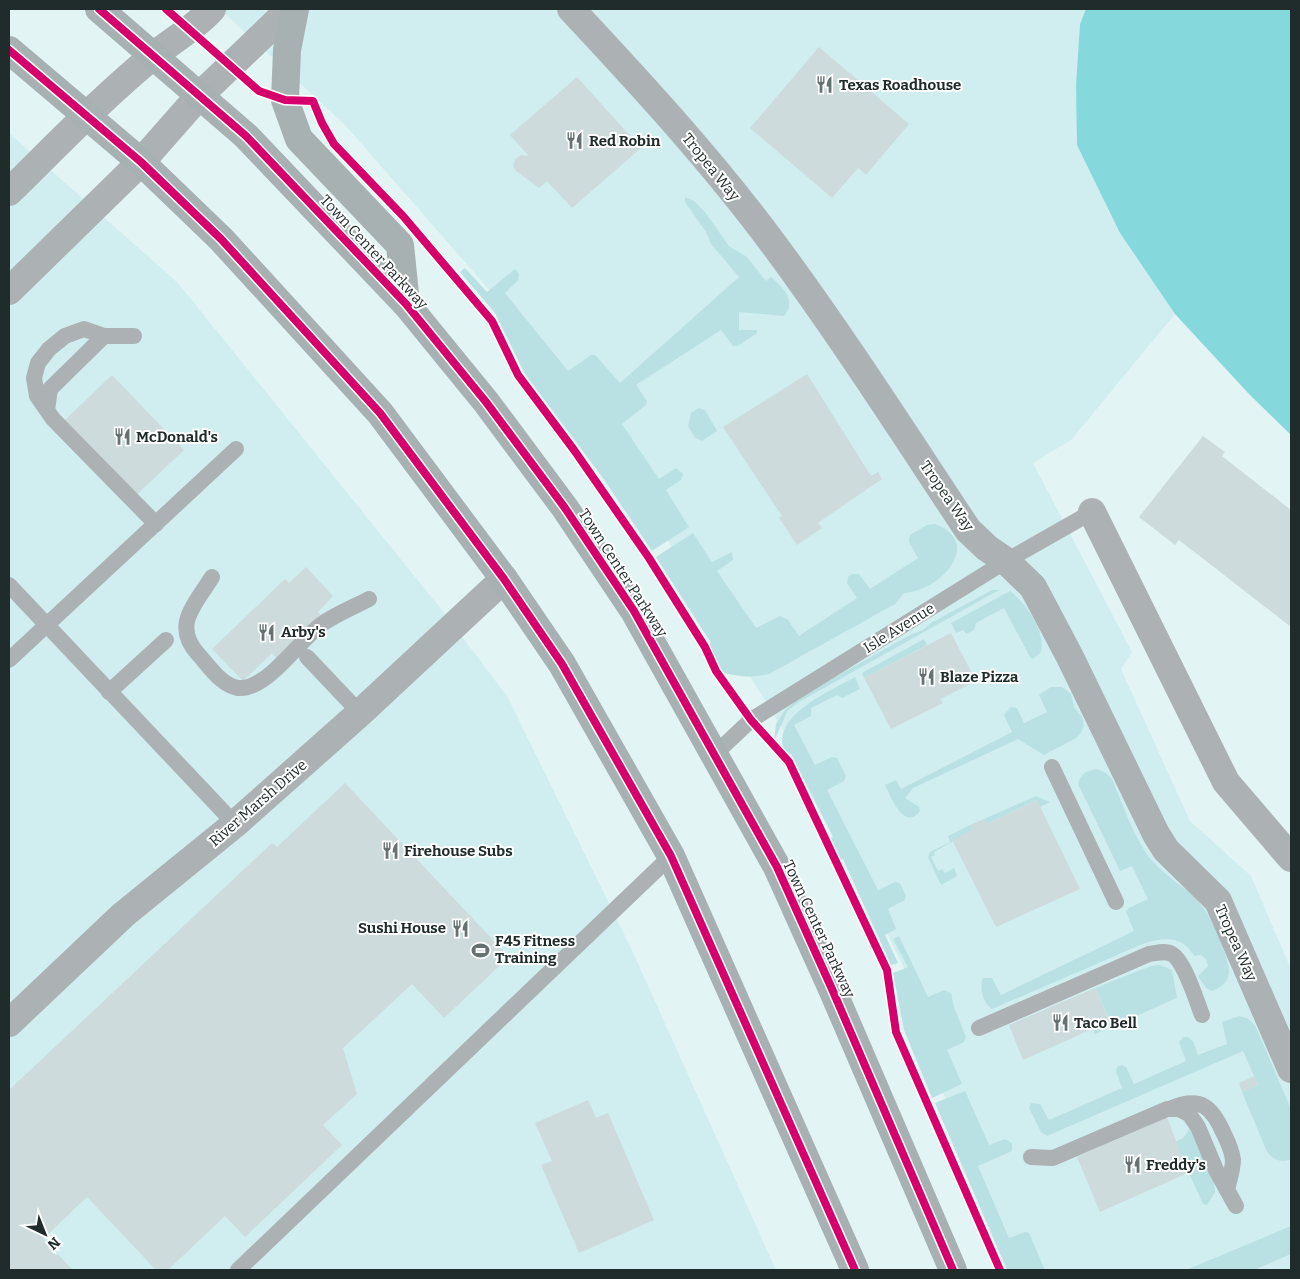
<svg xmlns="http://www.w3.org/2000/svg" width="1300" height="1279" font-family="Bitter,serif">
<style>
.built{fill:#d0eef0}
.green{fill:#b9e1e3}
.water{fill:#85d8dc}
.building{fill:#cddbdc}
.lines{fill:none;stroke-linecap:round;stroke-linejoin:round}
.lane{stroke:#acb2b3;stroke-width:16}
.street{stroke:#acb2b3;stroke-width:28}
.secondary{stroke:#a8b1b2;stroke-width:28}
.cycleway-casing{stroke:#fff;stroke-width:11}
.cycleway{stroke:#d6006c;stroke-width:8}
.labels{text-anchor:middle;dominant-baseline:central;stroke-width:4;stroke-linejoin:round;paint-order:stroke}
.poi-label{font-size:15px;font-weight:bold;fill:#202c2c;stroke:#fff;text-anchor:start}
.street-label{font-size:15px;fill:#202c2c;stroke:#fff}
</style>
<rect width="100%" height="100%" fill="#e3f4f5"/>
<g class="built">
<polygon points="220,9 1086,9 1080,24 1076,85 1120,233 1175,314 1071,440 1033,463 1132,652 1121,669 1190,821 1251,876 1291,969 1291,1270 1017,1270 915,1025 905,970 803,763 626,472 506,309 345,125"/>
<polygon points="9,133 178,283 441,609 507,696 631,948 776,1270 9,1270"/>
</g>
<g class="green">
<path d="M 685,197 L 694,201 L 705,212 L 729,246 L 747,257 L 766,281 L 771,277 C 783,287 797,301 784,316 L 739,312 L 739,330 L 757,330 L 757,333 L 738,346 L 733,346 L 721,330 L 636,385 L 647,401 L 646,405 L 622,424 L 659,479 L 676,468 L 683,474 L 681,480 L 666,490 L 689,527 L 652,551 L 603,478 L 525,374 L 495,313 L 460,272 L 465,268 L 487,292 L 515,269 L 519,274 L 518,280 L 505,293 L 568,371 L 591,355 L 595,355 L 620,383 L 739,277 L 711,244 L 706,232 L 685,202 Z"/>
<polygon points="699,408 705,410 717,431 702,441 695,438 688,426 691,413"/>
<path d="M 935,524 C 985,543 939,592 904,593 L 895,604 L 769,674 C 752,678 738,677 721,672 L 707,646 L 711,643 L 656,557 L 693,533 L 712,562 L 732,552 L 733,560 L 717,571 L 756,628 L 780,616 L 788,620 L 799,636 L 857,598 L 847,583 L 848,577 L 852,574 L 859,574 L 870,589 L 918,558 L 909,542 L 910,535 L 927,525 Z"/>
<polygon points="992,590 999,590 799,702 788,710 774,741 776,724 785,710 801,696 912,634 923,630 931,623"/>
<path d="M 1010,591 C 1026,603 1046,632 1041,652 L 1033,659 L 1030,657 L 1004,608 L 976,623 L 974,630 L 966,634 L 963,630 L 956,633 L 951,623 Z"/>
<polygon points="924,639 927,645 864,678 862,673"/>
<path d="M 855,677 L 860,689 L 842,698 L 837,695 L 811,708 L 811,716 L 794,725 L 815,765 L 832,757 L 837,758 L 846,776 L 844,781 L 827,790 L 878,890 L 895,882 L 900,883 L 906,896 L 905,900 L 888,909 L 896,929 L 885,935 L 898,963 L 891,965 L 843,859 L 838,860 L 828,840 L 833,837 L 791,754 L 786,756 C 766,717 829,692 855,677 Z"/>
<path d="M 1051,687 L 1062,687 L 1071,694 L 1074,707 L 1082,717 L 1084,725 L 1081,733 L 1076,738 L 1044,755 L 1018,739 L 913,788 L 905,798 L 919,807 L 920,811 C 904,832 891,797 885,785 L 896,780 L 901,789 L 1012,732 L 1004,715 L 1011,707 L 1017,708 L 1024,723 L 1047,712 L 1039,695 Z"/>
<path d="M 1097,769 L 1106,773 L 1112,779 C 1122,802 1130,827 1143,848 C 1157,874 1189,886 1205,910 C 1212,919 1231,963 1229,973 C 1228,983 1220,988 1212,991 L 1206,988 L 1198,976 L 1208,966 L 1206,959 L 1201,955 L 1194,956 C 1182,935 1165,938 1145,943 L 992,1009 C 983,1004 979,988 983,978 L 992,978 L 1001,995 L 1134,931 L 1126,912 L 1129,908 L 1148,899 L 1132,866 L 1120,871 L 1078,784 C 1081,773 1086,771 1097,769 Z"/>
<polygon points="1036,796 1050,802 1040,807 1036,800 987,824 984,819"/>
<polygon points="970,825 973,830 934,852 935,855 931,857 938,871 942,869 945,873 954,868 957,876 941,885 928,857 930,852 950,842 948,836"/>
<polygon points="899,936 928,997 944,990 951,993 954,1007 966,1037 964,1042 947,1050 962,1084 932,1098 904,1030 893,973 908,967 893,939"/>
<polygon points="1160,965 1172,970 1177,998 1095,1034 1092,1029 1110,1020 1095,988 1151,966"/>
<path d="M 1239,1016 L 1247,1018 L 1255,1025 L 1291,1109 L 1290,1160 C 1279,1162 1274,1160 1267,1152 L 1242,1092 L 1258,1085 L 1243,1051 L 1047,1136 L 1041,1132 L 1029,1108 L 1031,1103 L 1040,1104 L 1049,1120 L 1122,1088 L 1116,1071 L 1117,1067 L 1122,1065 L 1126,1067 L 1134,1084 L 1186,1061 L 1179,1042 L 1183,1037 L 1188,1037 L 1193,1041 L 1198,1055 L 1227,1044 L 1222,1022 Z"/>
<polygon points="965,1091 989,1145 1005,1139 1012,1143 1012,1151 978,1166 1009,1238 1025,1232 1029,1233 1045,1270 1007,1270 935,1103"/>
<polygon points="1190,1128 1214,1183 1215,1192 1207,1205 1203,1204 1175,1142 1183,1138"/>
<polygon points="1291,1226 1291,1254 1254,1270 1186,1270"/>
</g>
<polygon class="water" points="1086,9 1291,9 1291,435 1249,394 1175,314 1120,233 1077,145 1076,85 1080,24"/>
<g class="building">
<polygon points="819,47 909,124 866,175 858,168 832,198 750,128"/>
<polygon points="577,77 641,148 572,208 547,181 539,188 516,171 513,166 515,159 521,155 529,156 510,135"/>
<polygon points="807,374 871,476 878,472 882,479 818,523 822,528 797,545 779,518 782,516 723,427"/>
<polygon points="112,375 184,450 132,499 61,424"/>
<polygon points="1203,436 1225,452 1222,456 1291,510 1291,627 1179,540 1175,545 1139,517"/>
<polygon points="306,567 333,596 318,612 322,616 277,659 272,653 243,681 212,649 285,579 289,583"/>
<polygon points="951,633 976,681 940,699 943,703 891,729 864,678"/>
<polygon points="345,783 509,957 444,1018 412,984 343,1048 357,1094 323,1125 342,1145 245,1237 225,1216 168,1270 156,1270 87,1197 43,1239 73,1270 9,1270 9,1090 272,843 277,847"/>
<polygon points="1037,800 1080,889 996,927 952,840 973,830 970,825 984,819 987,824"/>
<polygon points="1095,988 1110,1021 1023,1060 1009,1025"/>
<polygon points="1254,1076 1258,1085 1242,1092 1239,1083"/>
<polygon points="588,1100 596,1118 608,1113 654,1220 579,1253 541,1165 552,1161 535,1123"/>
<polygon points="1167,1117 1188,1173 1100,1212 1077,1157"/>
</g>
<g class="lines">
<g class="lane">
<polyline points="134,336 104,336 84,329 65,336 49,349 38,363 34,378 37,396 53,419 156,524"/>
<polyline points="47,410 50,389 104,336"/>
<path d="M 212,577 C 195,605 172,625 198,654 C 210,667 221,685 238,688 C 267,691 300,639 322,624 C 336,614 354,607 369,599"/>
<polyline points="9,585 235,824"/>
<polyline points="307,657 360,713"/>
<polyline points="9,660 236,449"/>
<polyline points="109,692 166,640"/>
<polyline points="714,755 751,720 1006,561 1092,512"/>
<polyline points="1052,767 1116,902"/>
<path d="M 979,1028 L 1149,954 C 1157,953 1165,950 1172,954 C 1185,962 1196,1000 1202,1015"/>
<path d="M 1172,1108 C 1201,1096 1212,1107 1224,1134 C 1228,1142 1232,1151 1233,1160 C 1233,1169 1229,1181 1227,1190"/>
<polyline points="1031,1157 1053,1158 1167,1109 1179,1109 1189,1114 1198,1127 1216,1170 1236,1206"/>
<polyline points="238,1270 671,856"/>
</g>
<g class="street">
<path d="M 571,9 C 642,85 713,162 775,246 C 843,338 905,435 968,530 L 987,548 L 1006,561 L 1033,587 L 1070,657 L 1156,834 L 1166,850 L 1218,901 L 1291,1069"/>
<path d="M 9,192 C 56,146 102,98 153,56 C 173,40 195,28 212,9"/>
<polyline points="9,291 141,162 199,96 290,9"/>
<polyline points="1092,512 1226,782 1291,858"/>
<polyline points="9,1023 123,915 235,824 360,713 504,579"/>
</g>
<g class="secondary">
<polyline points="99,9 246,136 406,304 486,402 565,508 634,611 777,867 832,989 953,1270"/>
<polyline points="295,9 287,50 285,100 299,139 400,245 406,304"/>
<polyline points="9,50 141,162 221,239 380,413 504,579 562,664 671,856 855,1270"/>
</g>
<defs>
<g id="cycleway">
<polyline points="99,9 246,136 406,304 486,402 565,508 634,611 777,867 832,989 953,1270"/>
<polyline points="166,9 259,91 285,100 313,101 322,123 334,144 403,216 492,321 518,375 574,450 649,558 705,647 716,671 751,720 789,762 887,970 896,1032 1000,1270"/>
<polyline points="9,50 141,162 221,239 380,413 504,579 562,664 671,856 855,1270"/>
</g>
</defs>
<use href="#cycleway" class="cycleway-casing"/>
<use href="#cycleway" class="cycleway"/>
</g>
<defs>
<symbol id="restaurant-bare" viewBox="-9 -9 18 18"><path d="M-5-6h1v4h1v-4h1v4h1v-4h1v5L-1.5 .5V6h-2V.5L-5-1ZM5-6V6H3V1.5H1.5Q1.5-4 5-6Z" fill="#647272" stroke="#fff" stroke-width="2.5" paint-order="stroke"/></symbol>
<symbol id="stadium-bare" viewBox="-9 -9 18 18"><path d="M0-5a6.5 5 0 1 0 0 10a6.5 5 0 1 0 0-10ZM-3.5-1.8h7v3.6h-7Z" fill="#647272" stroke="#fff" stroke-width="2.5" paint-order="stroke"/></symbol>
</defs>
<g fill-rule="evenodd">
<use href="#restaurant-bare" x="812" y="72" width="25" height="25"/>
<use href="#restaurant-bare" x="562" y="128" width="25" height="25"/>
<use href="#restaurant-bare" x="110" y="424" width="25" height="25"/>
<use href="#restaurant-bare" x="254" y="620" width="25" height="25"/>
<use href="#restaurant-bare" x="914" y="664" width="25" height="25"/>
<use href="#restaurant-bare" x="378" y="838" width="25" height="25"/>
<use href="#restaurant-bare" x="448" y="916" width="25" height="25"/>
<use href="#stadium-bare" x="468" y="938" width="25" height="25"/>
<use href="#restaurant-bare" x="1048" y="1010" width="25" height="25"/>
<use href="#restaurant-bare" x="1120" y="1152" width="25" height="25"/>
</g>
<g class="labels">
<g class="poi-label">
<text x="839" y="85">Texas Roadhouse</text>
<text x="589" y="141">Red Robin</text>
<text x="136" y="437">McDonald's</text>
<text x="281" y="632">Arby's</text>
<text x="940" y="677">Blaze Pizza</text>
<text x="404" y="851">Firehouse Subs</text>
<text x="446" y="928" text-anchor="end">Sushi House</text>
<text x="495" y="941">F45 Fitness<tspan x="495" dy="17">Training</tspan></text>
<text x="1074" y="1023">Taco Bell</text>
<text x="1146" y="1165">Freddy's</text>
</g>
<g class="street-label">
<text transform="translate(711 167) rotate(51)">Tropea Way</text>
<text transform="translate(374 252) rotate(47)">Town Center Parkway</text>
<text transform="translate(947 496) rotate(55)">Tropea Way</text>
<text transform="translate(623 573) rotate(57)">Town Center Parkway</text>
<text transform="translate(899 628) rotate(-32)">Isle Avenue</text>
<text transform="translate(258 803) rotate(-41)">River Marsh Drive</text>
<text transform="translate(819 929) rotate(65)">Town Center Parkway</text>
<text transform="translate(1236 943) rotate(66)">Tropea Way</text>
</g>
</g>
<rect width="1300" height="1279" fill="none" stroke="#202c2c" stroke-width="20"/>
<g transform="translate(45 1234) rotate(137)" stroke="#ffffff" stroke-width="4" paint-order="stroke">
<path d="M0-4L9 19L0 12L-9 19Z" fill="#202c2c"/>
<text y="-8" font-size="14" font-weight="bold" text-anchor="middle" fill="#202c2c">N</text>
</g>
</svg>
